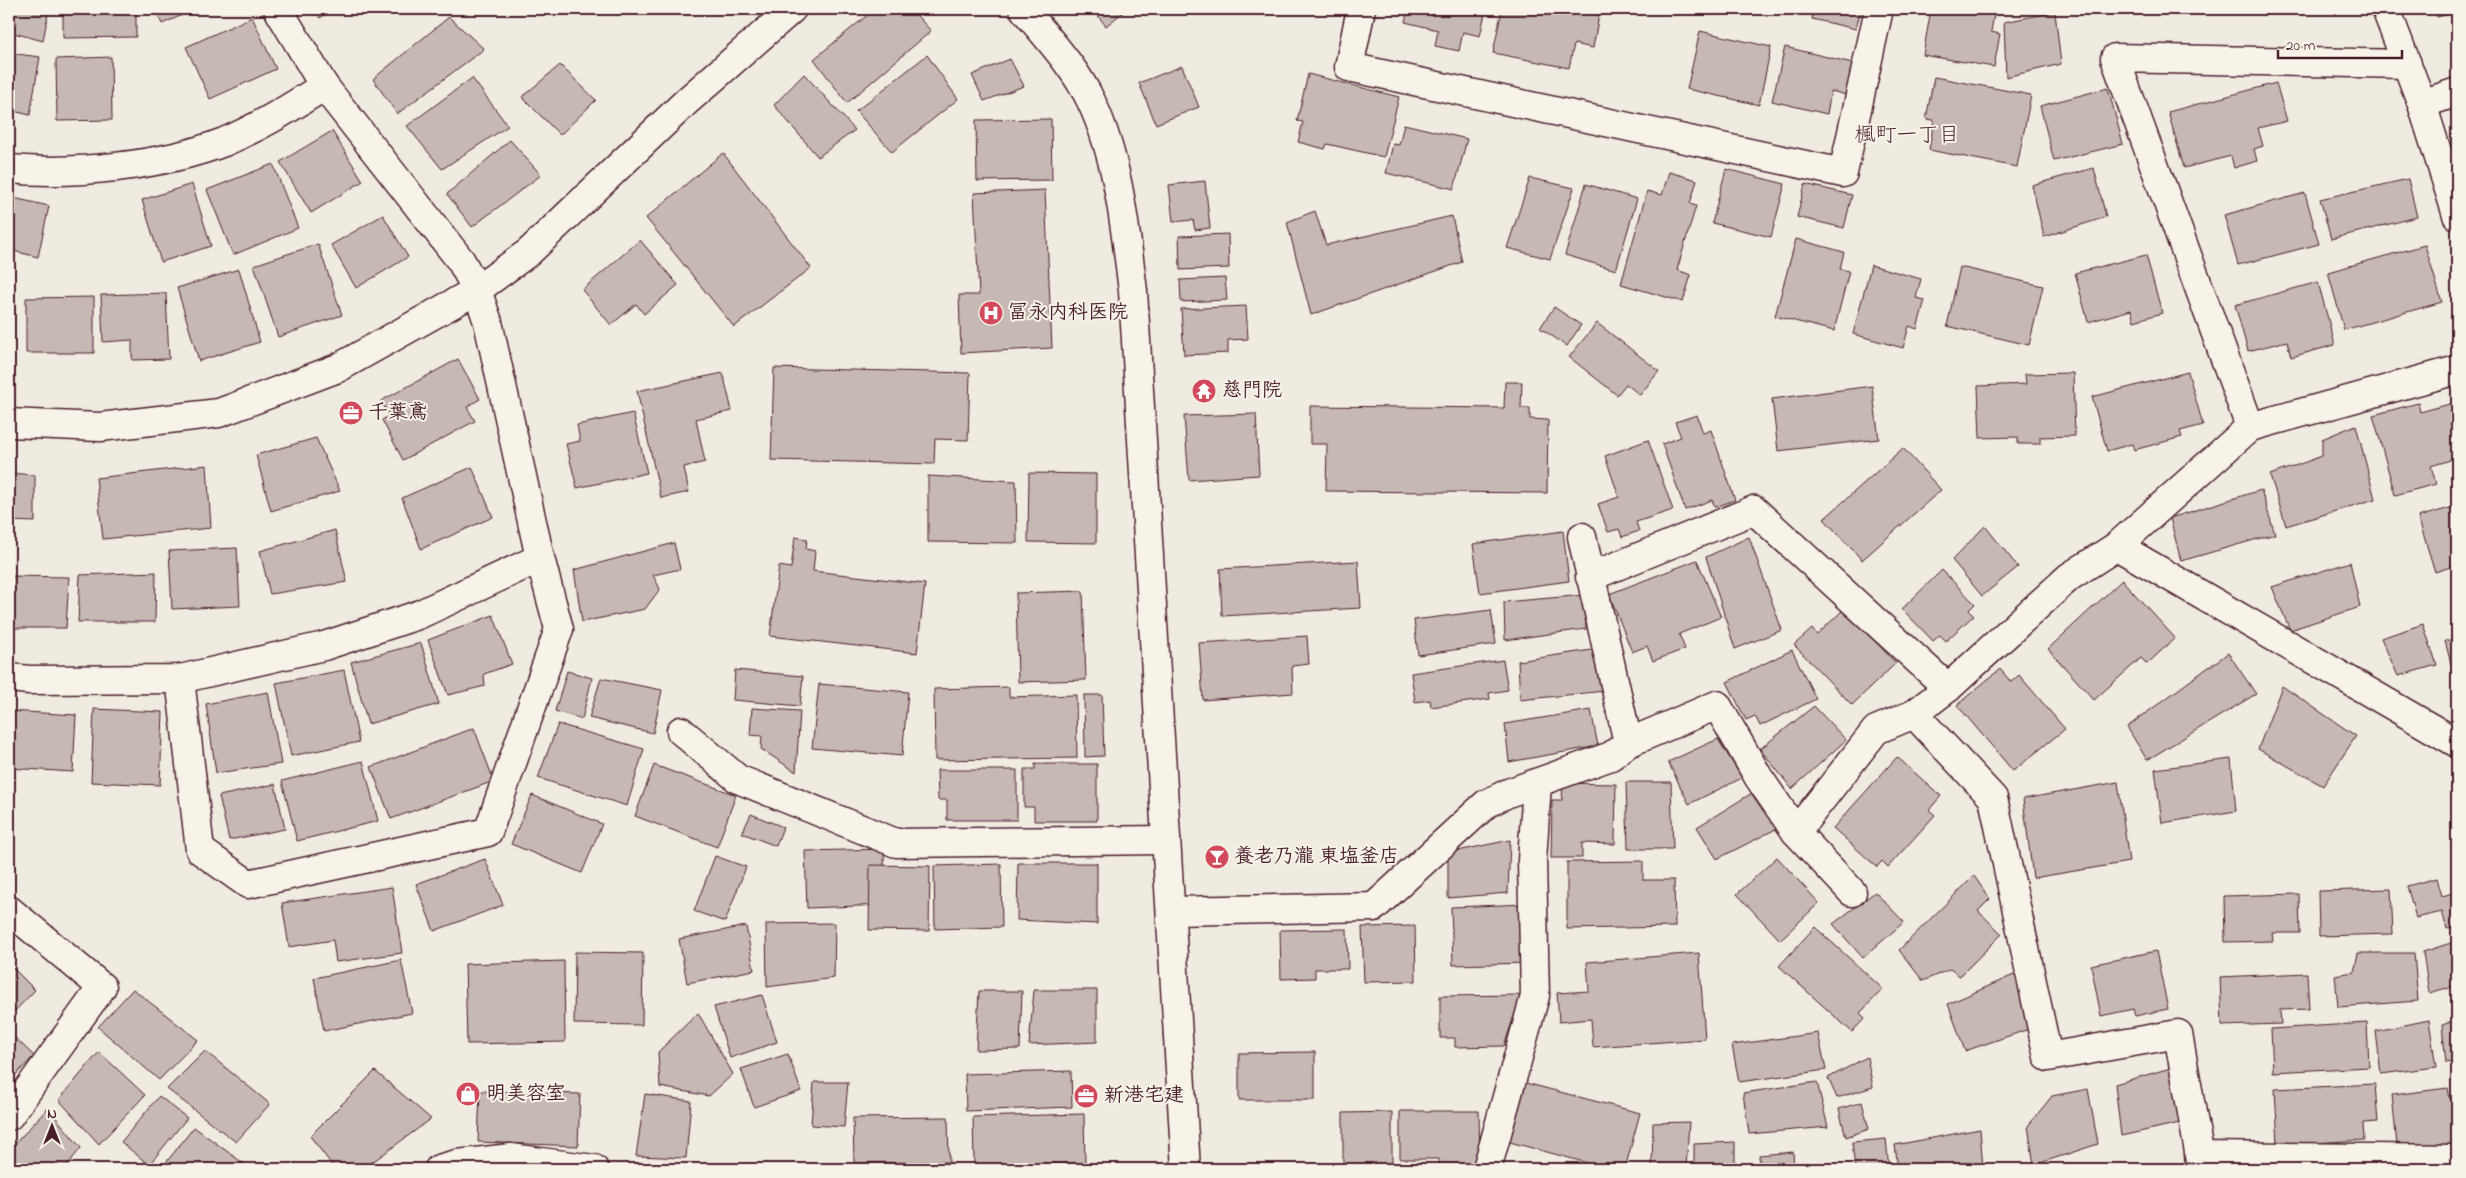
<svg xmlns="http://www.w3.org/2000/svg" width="2466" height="1178" font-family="'Indie Flower','Klee One',sans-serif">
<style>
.building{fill:#c6b8b3;stroke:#4a1f2b}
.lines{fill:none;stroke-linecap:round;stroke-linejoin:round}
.street-casing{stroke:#4a1f2b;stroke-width:31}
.secondary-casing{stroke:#4a1f2b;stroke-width:31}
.street{stroke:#f7f3e8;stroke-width:28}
.secondary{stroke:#f7f3e8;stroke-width:28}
.labels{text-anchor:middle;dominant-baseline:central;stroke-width:4;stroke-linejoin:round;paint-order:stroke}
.poi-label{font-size:20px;font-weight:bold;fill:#4a1f2b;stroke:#f7f3e8;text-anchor:start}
.neighbourhood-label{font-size:21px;fill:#4a1f2b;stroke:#f7f3e8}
</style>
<rect width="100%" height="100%" fill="#f0ebe0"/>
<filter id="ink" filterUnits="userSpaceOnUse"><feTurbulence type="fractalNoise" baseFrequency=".02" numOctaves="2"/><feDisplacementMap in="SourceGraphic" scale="10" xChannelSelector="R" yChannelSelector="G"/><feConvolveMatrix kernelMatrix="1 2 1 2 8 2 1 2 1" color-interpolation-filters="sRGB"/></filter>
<g filter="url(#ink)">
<g class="building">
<polygon points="9,9 49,9 43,41 10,32 13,21 9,20"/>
<polygon points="63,9 136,9 136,37 63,38"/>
<polygon points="155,9 196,9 162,24"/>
<polygon points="314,9 334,9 320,18"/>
<polygon points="875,9 911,9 931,31 847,103 814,59"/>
<polygon points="1092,9 1127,9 1106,26"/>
<polygon points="1322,9 1354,9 1353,15"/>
<polygon points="1408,9 1486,9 1480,36 1463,32 1459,51 1435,46 1438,30 1405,22"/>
<polygon points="1502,9 1600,9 1593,48 1574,44 1569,68 1493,53"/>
<polygon points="1805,9 1861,9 1856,29 1812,19 1813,10"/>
<polygon points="1931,9 1966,9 1994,14 1991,32 2000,34 1994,67 1923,55"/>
<polygon points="2434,9 2457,9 2457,12 2437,17"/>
<polygon points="2055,12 2061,64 2006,77 2004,22"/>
<polygon points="252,17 276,69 210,99 186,47"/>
<polygon points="449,17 484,49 397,114 373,79"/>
<polygon points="1700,31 1771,47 1759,105 1687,89"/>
<polygon points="1785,47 1861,65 1854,97 1831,91 1827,114 1772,101"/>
<polygon points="9,53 40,57 30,115 9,110"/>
<polygon points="927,55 958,99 892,152 856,111"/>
<polygon points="111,57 112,120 57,121 56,59"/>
<polygon points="1010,59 1024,86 984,101 972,75"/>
<polygon points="560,65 596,100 560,135 522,97"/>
<polygon points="1182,66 1199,107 1156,124 1139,83"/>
<polygon points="804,74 855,130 818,157 774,105"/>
<polygon points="1308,74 1399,97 1384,157 1327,144 1325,149 1298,142 1303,122 1297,121"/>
<polygon points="1934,77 2031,95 2017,167 1929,150 1934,120 1926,119"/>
<polygon points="472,78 508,126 442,169 407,126"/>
<polygon points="2276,83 2287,121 2258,128 2263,146 2254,149 2257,161 2234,168 2231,156 2184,168 2168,112"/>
<polygon points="2108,88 2123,144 2054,161 2040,106"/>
<polygon points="1051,119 1052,180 977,181 976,120"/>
<polygon points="1404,124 1467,139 1454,189 1386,173 1393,144 1399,145"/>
<polygon points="332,131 363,181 311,213 280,162"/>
<polygon points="510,140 541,175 472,227 447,194"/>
<polygon points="723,153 811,268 734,327 646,218"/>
<polygon points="273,164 298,228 233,255 207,190"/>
<polygon points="2094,168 2106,217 2044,237 2032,185"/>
<polygon points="1726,169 1785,184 1771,237 1712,223"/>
<polygon points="1669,172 1697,180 1690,204 1696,206 1677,270 1691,275 1683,302 1621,284 1647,191 1662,195"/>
<polygon points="1530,178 1574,188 1550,259 1507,248"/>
<polygon points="2408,179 2417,217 2331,239 2320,199"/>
<polygon points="1205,181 1210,228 1195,230 1193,220 1173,222 1169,185"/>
<polygon points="192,184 211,246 161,262 142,200"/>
<polygon points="1586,184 1637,199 1616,270 1565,255"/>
<polygon points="1805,184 1852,195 1844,228 1797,217"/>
<polygon points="1045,190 1052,348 961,353 959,295 979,295 974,193"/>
<polygon points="2305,193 2319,244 2238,265 2224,215"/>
<polygon points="9,197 49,206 38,257 9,250"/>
<polygon points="1315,211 1326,245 1452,216 1462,262 1311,315 1287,222"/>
<polygon points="383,215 408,257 356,288 331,245"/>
<polygon points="1228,234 1229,268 1180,270 1179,236"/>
<polygon points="1796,239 1844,252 1840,269 1849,271 1834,331 1775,316"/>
<polygon points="640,240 678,285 644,314 636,304 611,325 582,290"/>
<polygon points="318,244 342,315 278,337 254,265"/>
<polygon points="2425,245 2442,302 2344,330 2328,272"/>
<polygon points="2146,255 2162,313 2134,321 2131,310 2088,322 2075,273"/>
<polygon points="1871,265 1921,279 1916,298 1925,300 1917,329 1909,326 1903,348 1853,334"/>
<polygon points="1960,267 2043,286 2029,345 1947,326"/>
<polygon points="239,269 260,342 199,361 177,288"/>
<polygon points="1225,278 1227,300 1181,302 1180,280"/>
<polygon points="2318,282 2335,345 2291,357 2287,341 2248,351 2235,305"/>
<polygon points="9,293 13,294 9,329"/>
<polygon points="166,293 169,359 132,360 132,340 103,342 101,295"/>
<polygon points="94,297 94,353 26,353 26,298"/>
<polygon points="1246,306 1248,339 1228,340 1228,353 1184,355 1181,309"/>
<polygon points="1554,307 1581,325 1567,346 1540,328"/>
<polygon points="1597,323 1659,371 1640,395 1626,384 1617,395 1569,357"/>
<polygon points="458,359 480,399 467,407 475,421 403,460 382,420 389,416 381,401"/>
<polygon points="774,368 970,373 968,440 935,439 934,464 771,460"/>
<polygon points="2188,372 2203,425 2180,431 2182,437 2134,450 2132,444 2107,451 2092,397"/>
<polygon points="723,373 732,411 696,419 705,462 684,467 689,492 661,498 637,391"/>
<polygon points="2073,373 2075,436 2040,437 2040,444 2018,444 2018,437 1980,438 1978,386 2026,384 2025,374"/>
<polygon points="1505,382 1522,382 1521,408 1530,408 1530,419 1548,420 1547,493 1326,491 1327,444 1310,444 1310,406 1504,408"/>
<polygon points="1872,386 1879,439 1778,451 1772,399"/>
<polygon points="2457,402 2457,458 2431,466 2436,484 2395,495 2373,415 2418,403 2420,412"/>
<polygon points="633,413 647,473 577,488 566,444 580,441 577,425"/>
<polygon points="1256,414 1259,475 1189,480 1184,416"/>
<polygon points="1697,415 1703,433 1711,430 1735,500 1715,507 1712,500 1685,510 1662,444 1681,437 1675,422"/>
<polygon points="2356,425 2375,499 2286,526 2270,475 2322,456 2322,439"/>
<polygon points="316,438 340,491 271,511 256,455"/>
<polygon points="1648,440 1673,510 1636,522 1639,531 1622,537 1619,529 1608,532 1598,504 1619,497 1605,456"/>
<polygon points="1903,448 1941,490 1862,560 1824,519"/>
<polygon points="207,465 211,528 103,539 96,478"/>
<polygon points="472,467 493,517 421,549 402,498"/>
<polygon points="9,473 35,475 35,522 9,521"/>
<polygon points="1029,473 1096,474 1096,543 1028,542"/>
<polygon points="928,476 1016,481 1017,543 928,542"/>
<polygon points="2261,490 2275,534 2181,561 2170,518"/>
<polygon points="2457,506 2457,565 2435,572 2418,517"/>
<polygon points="1985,526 2018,567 1982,596 1952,560"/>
<polygon points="335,530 347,582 270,594 260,551"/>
<polygon points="1563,531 1569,581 1480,593 1473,544"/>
<polygon points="795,537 807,539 806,549 815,551 813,571 925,584 917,653 770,636 779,566 791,568"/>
<polygon points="1749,537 1782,630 1735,649 1706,557"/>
<polygon points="674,543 680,569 653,575 660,589 645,609 582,622 574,570"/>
<polygon points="237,548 240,606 172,609 169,551"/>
<polygon points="1697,560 1721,617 1679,634 1685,649 1653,661 1647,646 1632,652 1609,594"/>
<polygon points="1358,561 1361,608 1222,616 1220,569"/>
<polygon points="2350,562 2360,607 2290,630 2272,587"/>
<polygon points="1942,570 1975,604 1969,610 1974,615 1946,641 1940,635 1933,641 1902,609"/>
<polygon points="156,572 155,622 78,622 80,575"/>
<polygon points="9,576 69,577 66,628 9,628"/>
<polygon points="2122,580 2175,638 2147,664 2141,658 2094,700 2048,649"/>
<polygon points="1083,591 1086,680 1018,682 1016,593"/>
<polygon points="1585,595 1586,629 1505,640 1504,602"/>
<polygon points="1844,609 1896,663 1852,705 1794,645 1812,629 1817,635"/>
<polygon points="1491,610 1496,644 1418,655 1414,620"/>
<polygon points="493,615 512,664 484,674 485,686 448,695 428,640"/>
<polygon points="2423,624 2437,665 2398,676 2381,638"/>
<polygon points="1307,636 1309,664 1292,666 1293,693 1203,700 1199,643"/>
<polygon points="2457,638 2457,687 2445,641"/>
<polygon points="421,643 439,704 368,724 351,662"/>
<polygon points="1598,649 1604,691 1520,700 1518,661"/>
<polygon points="1792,650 1816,699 1760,726 1755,716 1746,720 1727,682"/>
<polygon points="2228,653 2256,694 2147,760 2127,727"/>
<polygon points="1503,660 1508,690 1489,693 1490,699 1431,707 1430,700 1415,702 1411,673"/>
<polygon points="2000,669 2011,682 2019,675 2065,729 2013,771 1957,705"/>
<polygon points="344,670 359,742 291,756 276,683"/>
<polygon points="735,670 803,676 800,706 733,700"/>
<polygon points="567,671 592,678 582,719 555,711"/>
<polygon points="601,678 662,690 653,733 589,718"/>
<polygon points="819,684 908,692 902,756 812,748"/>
<polygon points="2282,686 2356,736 2323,786 2258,749"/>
<polygon points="1009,687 1009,697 1076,695 1077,758 935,760 934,689"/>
<polygon points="268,692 281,764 216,773 206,704"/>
<polygon points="1084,695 1102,695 1104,756 1085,757"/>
<polygon points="1814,706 1846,740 1792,789 1760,749"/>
<polygon points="752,708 800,711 796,772 761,749 762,736 750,735"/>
<polygon points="94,709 163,712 160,785 91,782"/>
<polygon points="1591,710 1598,746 1509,762 1505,724"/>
<polygon points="9,711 76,715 73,772 9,768"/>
<polygon points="558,724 644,749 627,806 538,778"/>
<polygon points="474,728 494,781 391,819 371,767"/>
<polygon points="1718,739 1742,778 1689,804 1668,762"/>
<polygon points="1897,757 1941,796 1929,810 1935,815 1888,867 1882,861 1877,867 1833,828"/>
<polygon points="2231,759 2236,811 2162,823 2155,769"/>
<polygon points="363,761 378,821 297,841 282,781"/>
<polygon points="1035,764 1097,764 1097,821 1034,821 1034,807 1024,807 1024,769 1035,769"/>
<polygon points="654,765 736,795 717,847 635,816"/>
<polygon points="937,770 1017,770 1017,820 947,820 947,800 938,800"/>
<polygon points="1626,782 1671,782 1673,849 1628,849"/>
<polygon points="2118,782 2129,862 2033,878 2023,799"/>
<polygon points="1563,783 1616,784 1615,844 1582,843 1582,858 1551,858 1552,800 1562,800"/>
<polygon points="275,784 285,829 229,840 219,796"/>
<polygon points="1752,793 1778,828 1717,859 1697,827"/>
<polygon points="532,795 602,824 582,873 511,844"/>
<polygon points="751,814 783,827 776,846 742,833"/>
<polygon points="1510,840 1508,893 1448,898 1448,853"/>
<polygon points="884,849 885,905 807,908 805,851"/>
<polygon points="715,856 746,867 725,922 694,911"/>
<polygon points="1777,857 1819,903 1780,940 1737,894"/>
<polygon points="485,859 503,905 434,931 416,884"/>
<polygon points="1643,861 1643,880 1674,880 1675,927 1567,929 1567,862"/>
<polygon points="1018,863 1097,863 1097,924 1017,920"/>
<polygon points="1001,864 1002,927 935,929 934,866"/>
<polygon points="870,865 930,866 929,931 869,930"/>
<polygon points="1974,876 1990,899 1978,911 2002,934 1960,976 1950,969 1923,981 1899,950"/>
<polygon points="2437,878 2442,896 2457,892 2457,925 2447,929 2442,912 2416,918 2407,886"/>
<polygon points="392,887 402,953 336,962 333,940 289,947 282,903"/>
<polygon points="2391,889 2393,934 2319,936 2318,891"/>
<polygon points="1875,892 1904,922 1863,958 1833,924"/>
<polygon points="2299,894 2300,933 2272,933 2273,941 2225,942 2224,896"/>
<polygon points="1527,904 1529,963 1453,965 1451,907"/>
<polygon points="835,923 834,978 767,987 766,924"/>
<polygon points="746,926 754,970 687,983 679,939"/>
<polygon points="1415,926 1416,981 1364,982 1362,927"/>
<polygon points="1815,927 1883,989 1860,1013 1865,1018 1852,1032 1779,966"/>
<polygon points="1347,929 1348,969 1315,969 1315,978 1281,979 1280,930"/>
<polygon points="2457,941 2457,985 2429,993 2423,952"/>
<polygon points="2156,951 2168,1009 2135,1016 2133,1009 2101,1016 2091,965"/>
<polygon points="575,952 643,953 642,1025 574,1024"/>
<polygon points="1699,953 1705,1039 1593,1047 1591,1019 1559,1022 1557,993 1589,991 1587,962"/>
<polygon points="2358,953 2414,953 2418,1001 2338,1007 2335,975 2354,972"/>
<polygon points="401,960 412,1013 324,1031 314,978"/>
<polygon points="564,961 565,1042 467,1044 465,964"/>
<polygon points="10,965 35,990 9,1017 9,967"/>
<polygon points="2307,973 2309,1009 2280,1010 2281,1024 2222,1026 2220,977"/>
<polygon points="2016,974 2029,1029 1965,1051 1948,1004"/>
<polygon points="133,989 198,1040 159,1080 98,1027"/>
<polygon points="1034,990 1097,990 1097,1042 1029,1045"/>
<polygon points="979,991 1022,991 1020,1049 976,1050"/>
<polygon points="762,995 777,1042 730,1058 714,1007"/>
<polygon points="1521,995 1504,1046 1455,1047 1455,1038 1440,1038 1440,996"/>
<polygon points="698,1013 733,1074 709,1096 660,1087 658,1052"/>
<polygon points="2429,1020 2436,1067 2381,1074 2376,1031"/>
<polygon points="2457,1020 2457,1061 2446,1063 2442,1025"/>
<polygon points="2367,1023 2369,1067 2273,1072 2271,1029"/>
<polygon points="9,1032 34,1056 9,1082"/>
<polygon points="1818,1033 1826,1070 1739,1082 1732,1045"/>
<polygon points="205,1051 270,1104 236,1142 167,1089"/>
<polygon points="99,1052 145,1095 99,1144 59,1100"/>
<polygon points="1315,1052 1315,1100 1239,1100 1239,1053"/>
<polygon points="788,1054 801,1091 754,1107 741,1069"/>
<polygon points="1867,1057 1873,1087 1837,1098 1828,1078"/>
<polygon points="2174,1067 2184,1122 2121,1136 2115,1084"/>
<polygon points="375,1071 431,1119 363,1169 335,1169 310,1136"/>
<polygon points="1071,1071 1072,1107 966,1111 965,1074"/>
<polygon points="814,1082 848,1082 844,1127 811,1125"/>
<polygon points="1522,1082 1640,1113 1625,1169 1610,1169 1506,1141"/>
<polygon points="1817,1082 1828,1127 1749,1134 1743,1093"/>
<polygon points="2375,1084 2378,1122 2363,1123 2364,1140 2278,1145 2275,1089"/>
<polygon points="2448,1088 2450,1099 2457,1099 2457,1144 2397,1146 2392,1095"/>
<polygon points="2088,1089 2098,1144 2034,1165 2028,1126 2052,1096"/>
<polygon points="480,1091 580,1094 578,1146 478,1142"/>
<polygon points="645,1094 691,1101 686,1158 636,1156"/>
<polygon points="159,1096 187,1118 149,1165 121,1142"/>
<polygon points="1862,1102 1869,1129 1846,1137 1839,1109"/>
<polygon points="48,1108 81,1148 64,1169 21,1169 9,1158 9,1150"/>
<polygon points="1400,1111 1479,1111 1480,1164 1439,1165 1439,1159 1400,1159"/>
<polygon points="1392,1112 1392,1165 1383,1165 1383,1169 1343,1169 1343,1113"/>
<polygon points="1084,1114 1085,1163 974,1165 973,1117"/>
<polygon points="948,1117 949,1162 854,1163 853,1118"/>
<polygon points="1689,1122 1686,1169 1652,1169 1653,1123"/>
<polygon points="194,1127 247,1166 244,1169 161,1169"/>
<polygon points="1980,1129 1983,1169 1898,1169 1895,1145"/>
<polygon points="1886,1139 1889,1169 1855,1169 1852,1142"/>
<polygon points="1735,1142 1735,1169 1694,1169 1694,1144"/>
<polygon points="1793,1152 1794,1169 1760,1169 1759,1155"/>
</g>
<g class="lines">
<defs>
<g id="street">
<polyline points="1361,9 1349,67 1843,173 1879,9"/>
<polyline points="2386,9 2422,104 2457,215"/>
<polyline points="2422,104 2457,92"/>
<path d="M 9,169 C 74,175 162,166 224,142 C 260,127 292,107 324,86"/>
<polyline points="2250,427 2115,58 2407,64"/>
<polyline points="1582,537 1628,743"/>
<polyline points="2117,546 2457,743"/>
<polyline points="1590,577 1754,510 1948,688"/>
<polyline points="9,678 30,680 180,679 324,646 418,615 540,558"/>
<polyline points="180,679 200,850 248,884 488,832 559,629 540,558 488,322 477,290 461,261 324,86 278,9"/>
<polyline points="681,731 738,779 896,843 1166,840"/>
<polyline points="1852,892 1796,832 1876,730 1914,714"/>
<polyline points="9,910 102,987 9,1116"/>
<polyline points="1171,911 1374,907 1486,804 1508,793 1611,756 1628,743 1717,705 1759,778 1796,832"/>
<polyline points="2199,1156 2457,1159"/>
<polyline points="439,1169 457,1164 511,1158 594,1169"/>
<polyline points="1487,1169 1535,996 1532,861 1537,783"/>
<polyline points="2202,1169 2178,1034 2048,1057 1993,798 1914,714 1948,688 2069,577 2117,546 2250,427 2457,370"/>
</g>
<g id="secondary">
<path d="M 1024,9 C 1047,38 1075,67 1091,101 C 1119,160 1125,228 1133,291 L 1186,1169"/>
<polyline points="9,423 100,427 219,413 338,368 477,290 529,252 687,101 792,9"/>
</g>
</defs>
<use href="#street" class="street-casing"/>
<use href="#secondary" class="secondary-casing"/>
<use href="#street" class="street"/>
<use href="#secondary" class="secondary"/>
</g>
</g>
<defs>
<symbol id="hospital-disc" viewBox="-11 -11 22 22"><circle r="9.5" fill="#d1495b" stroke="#f7f3e8"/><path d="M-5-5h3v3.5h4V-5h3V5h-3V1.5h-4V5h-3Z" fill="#fff"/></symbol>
<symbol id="temple-disc" viewBox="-11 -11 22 22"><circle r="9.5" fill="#d1495b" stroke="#f7f3e8"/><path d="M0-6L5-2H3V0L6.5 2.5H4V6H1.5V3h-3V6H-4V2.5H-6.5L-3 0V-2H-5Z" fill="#fff"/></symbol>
<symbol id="office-disc" viewBox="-11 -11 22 22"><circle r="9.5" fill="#d1495b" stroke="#f7f3e8"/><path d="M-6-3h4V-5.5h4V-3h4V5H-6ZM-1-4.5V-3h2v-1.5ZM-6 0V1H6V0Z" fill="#fff"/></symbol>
<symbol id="bar-disc" viewBox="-11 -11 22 22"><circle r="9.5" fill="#d1495b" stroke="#f7f3e8"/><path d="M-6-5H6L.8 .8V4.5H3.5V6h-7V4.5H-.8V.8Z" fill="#fff"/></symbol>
<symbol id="shop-disc" viewBox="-11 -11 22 22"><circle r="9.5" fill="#d1495b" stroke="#f7f3e8"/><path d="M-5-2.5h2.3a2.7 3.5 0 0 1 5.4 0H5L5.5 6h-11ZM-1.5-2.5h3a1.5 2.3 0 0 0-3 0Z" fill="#fff"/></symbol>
</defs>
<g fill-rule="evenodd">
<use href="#hospital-disc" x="977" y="299" width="28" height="28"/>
<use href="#temple-disc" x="1190" y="377" width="28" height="28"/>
<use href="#office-disc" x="337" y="399" width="28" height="28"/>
<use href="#bar-disc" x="1203" y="843" width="28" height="28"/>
<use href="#shop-disc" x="454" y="1080" width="28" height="28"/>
<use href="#office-disc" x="1072" y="1082" width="28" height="28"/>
</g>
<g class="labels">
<g class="poi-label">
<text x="1008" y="313">冨永内科医院</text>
<text x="1222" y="391">慈門院</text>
<text x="368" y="413">千葉鳶</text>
<text x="1234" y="857">養老乃瀧 東塩釜店</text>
<text x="486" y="1094">明美容室</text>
<text x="1104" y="1096">新港宅建</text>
</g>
<g class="neighbourhood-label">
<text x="1907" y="136">楓町一丁目</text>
</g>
</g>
<rect width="2466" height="1178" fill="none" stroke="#f7f3e8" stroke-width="30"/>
<rect x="15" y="15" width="2436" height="1148" fill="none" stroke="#4a1f2b" stroke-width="2" filter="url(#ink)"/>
<g transform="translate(52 1126)" stroke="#f7f3e8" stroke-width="4" paint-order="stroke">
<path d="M0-4L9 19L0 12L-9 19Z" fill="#4a1f2b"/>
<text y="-8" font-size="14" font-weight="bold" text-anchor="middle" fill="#4a1f2b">N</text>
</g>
<path d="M2278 50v8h124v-8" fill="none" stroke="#4a1f2b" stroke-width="2.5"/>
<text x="2286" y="50" font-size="15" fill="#4a1f2b" stroke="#f7f3e8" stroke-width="4" paint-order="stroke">20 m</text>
</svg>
